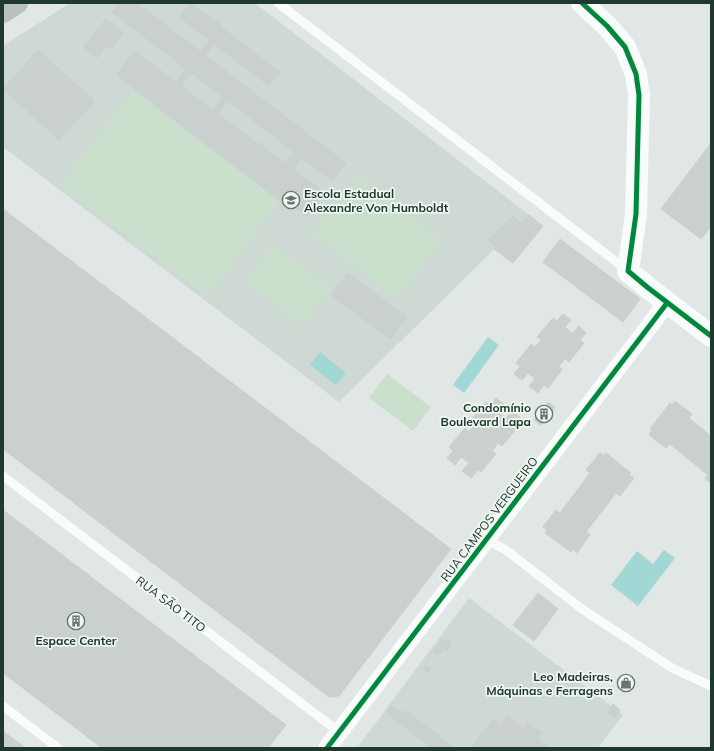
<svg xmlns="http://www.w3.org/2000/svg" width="714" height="751" font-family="Mulish,sans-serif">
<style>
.built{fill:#cfd9d3}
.green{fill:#cae0cd}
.water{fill:#a1d7d5}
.building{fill:#cad0cd;stroke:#cad0cd}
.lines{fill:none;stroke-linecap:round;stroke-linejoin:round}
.lane{stroke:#fafbfb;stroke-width:9}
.street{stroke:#fafbfb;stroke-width:18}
.secondary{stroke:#fafbfb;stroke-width:22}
.highway{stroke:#b9c1be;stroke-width:22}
.cycleway-casing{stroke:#eff7f1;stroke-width:8}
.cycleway{stroke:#00873e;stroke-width:5}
.labels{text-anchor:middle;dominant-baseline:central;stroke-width:3.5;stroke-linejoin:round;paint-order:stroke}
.poi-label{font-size:12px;font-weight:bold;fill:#20392e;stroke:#eff7f1;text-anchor:end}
.street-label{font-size:12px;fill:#20392e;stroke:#eff7f1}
</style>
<rect width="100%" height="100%" fill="#e1e7e4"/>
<g class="built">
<polygon points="70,3 255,3 529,215 339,402 3,147 3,46"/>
<polygon points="469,598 623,715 598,748 357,748"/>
</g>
<g class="green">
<polygon points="132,91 279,201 208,296 60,185"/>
<polygon points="360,175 442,240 397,299 312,234"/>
<polygon points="272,245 330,287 303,324 245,282"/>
<polygon points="387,374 431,407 413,431 369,398"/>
</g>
<g class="water">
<polygon points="488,337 499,345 464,393 453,385"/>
<polygon points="320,352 346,373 336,385 310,365"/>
<polygon points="664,550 675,558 638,606 611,585 637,551 653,564"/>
</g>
<g class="building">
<polygon points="119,3 137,3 346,163 332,181 112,12"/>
<polygon points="190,3 214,21 215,19 222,24 220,26 280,72 269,86 179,17"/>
<polygon points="106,19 124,33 111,49 106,45 97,58 83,47"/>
<polygon points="209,40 214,44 205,55 200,51"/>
<polygon points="38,50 95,101 59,140 3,89"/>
<polygon points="135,51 258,144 259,143 325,193 307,216 291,204 289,208 116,75"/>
<polygon points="186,69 191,73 181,86 176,82"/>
<polygon points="222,97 228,101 218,114 212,110"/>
<polygon points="711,143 711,227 701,239 661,209"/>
<polygon points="294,152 302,158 294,169 286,163"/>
<polygon points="3,209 451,549 339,696 329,697 3,449"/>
<polygon points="529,215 543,226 513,263 494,249"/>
<polygon points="513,216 520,223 495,247 488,240"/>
<polygon points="560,239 640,299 623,322 543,262"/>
<polygon points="348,273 407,317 390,339 331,295"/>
<polygon points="563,314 571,320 565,327 572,334 579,326 586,333 580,340 584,343 569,362 565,359 559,366 562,370 548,388 544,385 538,393 529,386 535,379 528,373 522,380 514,374 520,366 516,363 531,344 535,347 541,340 537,337 553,318 557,321"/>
<polygon points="496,398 504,404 498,412 506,418 512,411 520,417 513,425 517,428 502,446 498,443 492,451 496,454 481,472 478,470 471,478 462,471 469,463 461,457 455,465 447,458 453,451 449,447 465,428 469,432 475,424 470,421 486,402 490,406"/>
<polygon points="675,401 692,414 689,418 711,436 711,483 705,479 708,475 670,444 666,448 649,435 652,430 650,429 670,403 672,405"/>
<polygon points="548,402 555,407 541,425 534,420"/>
<polygon points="600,453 604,456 606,453 631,473 629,475 634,478 620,496 616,493 586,532 590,535 577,553 573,549 571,552 545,533 547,530 543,527 556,510 560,513 590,473 586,470"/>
<polygon points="3,510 286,725 268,748 102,748 3,673"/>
<polygon points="538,593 558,609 534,641 513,625"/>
<polygon points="442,640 451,642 450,644 452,645 447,651 444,649 439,655 433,651"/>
<polygon points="425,665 430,669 428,673 422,669"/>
<polygon points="613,704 620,710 614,718 607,713"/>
<polygon points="391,706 402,714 405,710 455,748 432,748 386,713"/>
<polygon points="507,716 524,729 528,723 542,733 537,739 549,748 477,748 473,745 493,719 500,725"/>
<polygon points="3,731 26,748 3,748"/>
</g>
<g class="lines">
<g class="lane">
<polyline points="278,3 627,270"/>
<polyline points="3,476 339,732"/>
<polyline points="486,540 506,550 582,609 672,668 711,686"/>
<polyline points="3,706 58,748"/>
</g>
<polyline class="street" points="327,748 667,303"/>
<polyline class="secondary" points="582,3 607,26 625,47 636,74 639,95 636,214 628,271 647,287 711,336"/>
<polyline class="highway" points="3,12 17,3"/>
<defs>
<g id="cycleway">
<polyline points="582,3 607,26 625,47 636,74 639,95 636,214 628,271 647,287 711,336"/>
<polyline points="327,748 667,303"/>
</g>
</defs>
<use href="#cycleway" class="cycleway-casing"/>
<use href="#cycleway" class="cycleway"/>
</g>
<defs>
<symbol id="school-ring" viewBox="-11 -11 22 22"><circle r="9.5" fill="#eff7f1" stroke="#64766e" stroke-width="1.5"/><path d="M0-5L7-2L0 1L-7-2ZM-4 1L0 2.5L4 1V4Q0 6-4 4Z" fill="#64766e"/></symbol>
<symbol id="building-ring" viewBox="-11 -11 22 22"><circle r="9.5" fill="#eff7f1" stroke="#64766e" stroke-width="1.5"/><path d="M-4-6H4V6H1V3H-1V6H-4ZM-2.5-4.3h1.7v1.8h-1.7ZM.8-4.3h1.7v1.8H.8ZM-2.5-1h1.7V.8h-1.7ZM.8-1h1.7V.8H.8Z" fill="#64766e"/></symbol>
<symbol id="shop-ring" viewBox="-11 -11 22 22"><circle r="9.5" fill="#eff7f1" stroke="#64766e" stroke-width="1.5"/><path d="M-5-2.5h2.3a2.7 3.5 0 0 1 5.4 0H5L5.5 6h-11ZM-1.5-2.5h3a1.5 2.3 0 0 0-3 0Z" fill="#64766e"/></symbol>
</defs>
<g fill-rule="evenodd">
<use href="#school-ring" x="281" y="190" width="20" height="20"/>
<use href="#building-ring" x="534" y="404" width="20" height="20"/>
<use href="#building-ring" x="66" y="611" width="20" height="20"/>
<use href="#shop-ring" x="616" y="673" width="20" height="20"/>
</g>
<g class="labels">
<g class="poi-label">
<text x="304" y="193" text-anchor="start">Escola Estadual<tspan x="304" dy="14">Alexandre Von Humboldt</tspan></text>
<text x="531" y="407">Condomínio<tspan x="531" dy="14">Boulevard Lapa</tspan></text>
<text x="76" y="640" text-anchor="middle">Espace Center</text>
<text x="613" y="676">Leo Madeiras,<tspan x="613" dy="14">Máquinas e Ferragens</tspan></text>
</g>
<g class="street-label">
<text transform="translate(489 519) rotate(-53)">RUA CAMPOS VERGUEIRO</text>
<text transform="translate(171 604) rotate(37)">RUA SÃO TITO</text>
</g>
</g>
<rect width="714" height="751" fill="none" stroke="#20392e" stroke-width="8"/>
</svg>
